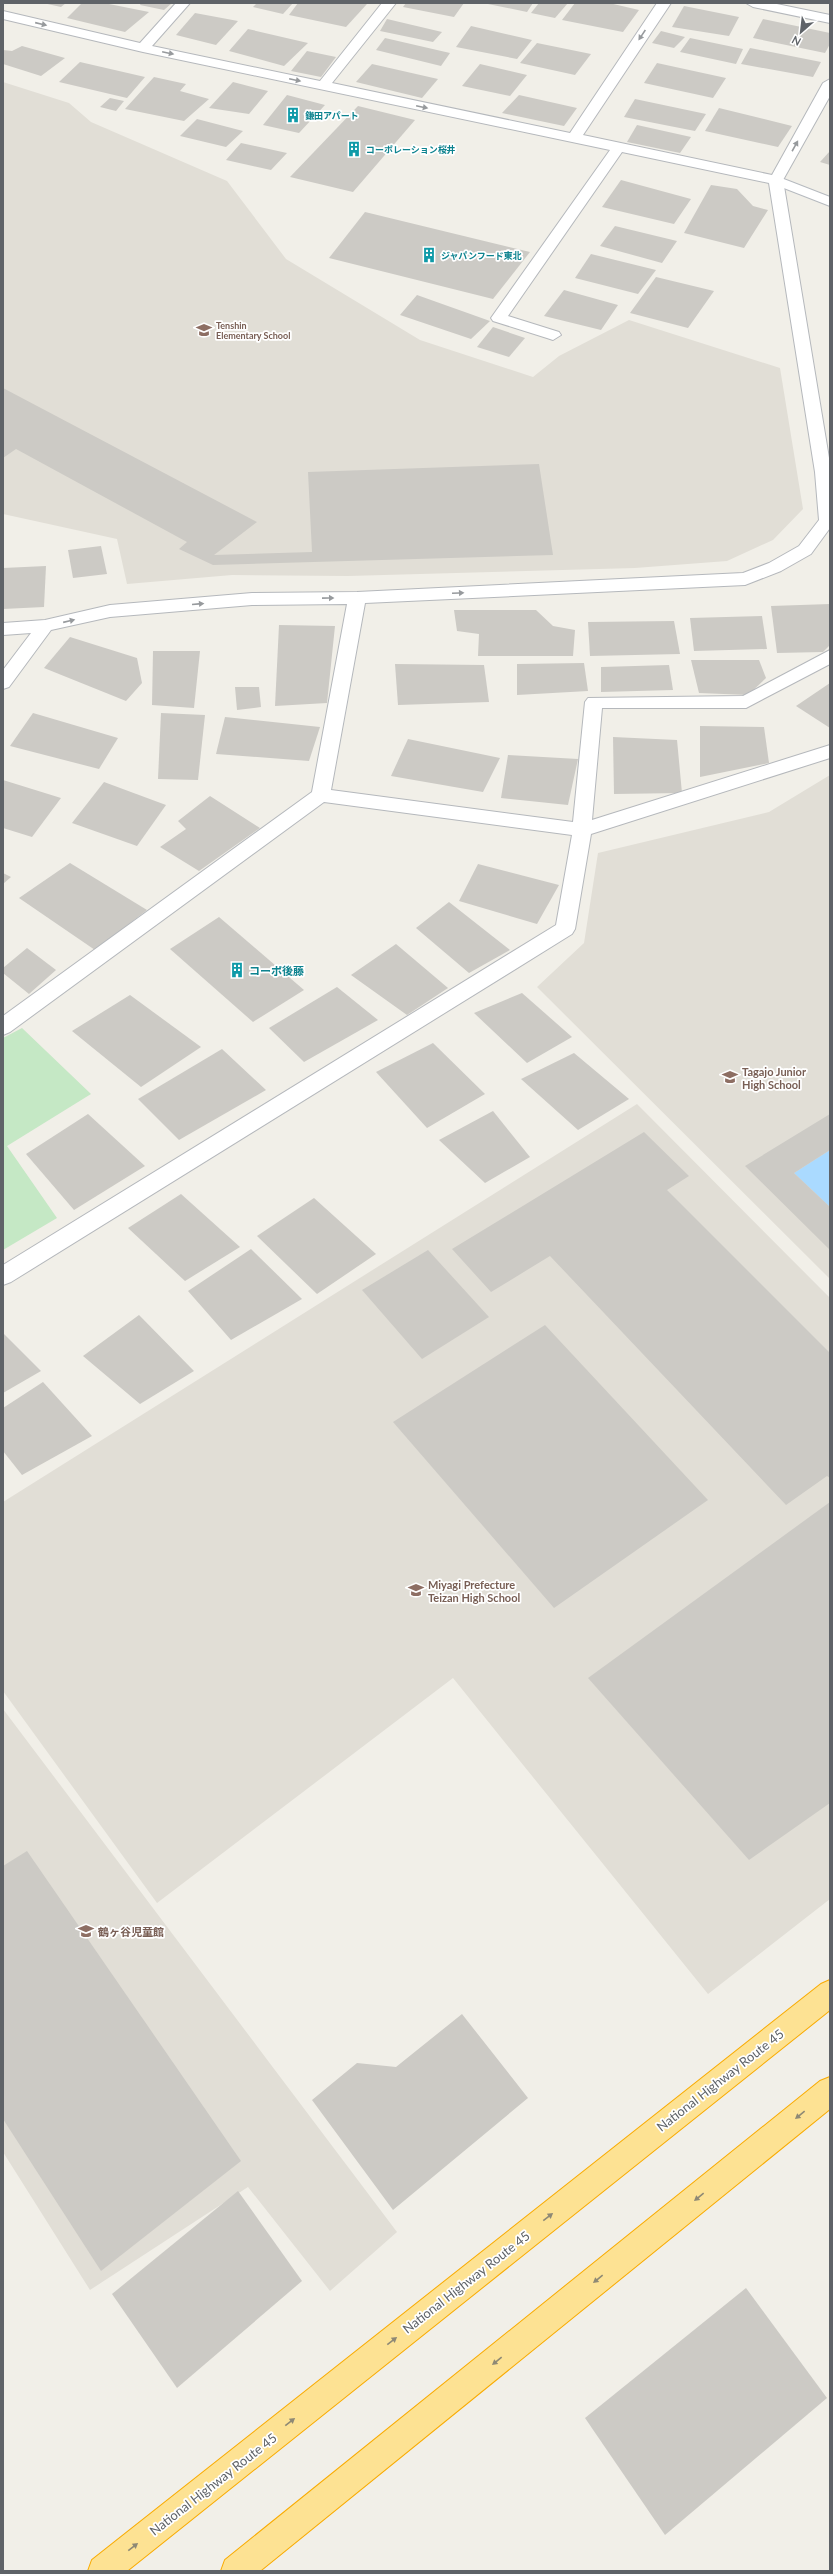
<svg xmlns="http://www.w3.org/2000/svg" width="833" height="2574" font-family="Lato,'Noto Sans JP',sans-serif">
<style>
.education{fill:#e1ded6}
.green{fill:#c5e8c5}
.water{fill:#aadaff}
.building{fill:#cccac5}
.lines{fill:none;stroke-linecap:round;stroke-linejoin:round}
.street-casing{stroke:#b5b8bc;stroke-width:2}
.secondary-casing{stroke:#b6babf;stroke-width:2}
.highway-casing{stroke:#f9ab00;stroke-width:2}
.street{fill:#fff;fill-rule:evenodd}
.secondary{fill:#fff;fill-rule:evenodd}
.highway{fill:#fde293;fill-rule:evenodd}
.oneway{fill:#979a9d}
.oneway2{fill:#8e8975}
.labels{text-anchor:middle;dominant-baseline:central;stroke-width:3.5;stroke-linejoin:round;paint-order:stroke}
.far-culture-label{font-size:9px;font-weight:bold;fill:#0d838f;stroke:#fff;text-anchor:start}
.far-education-label{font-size:9px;font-weight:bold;fill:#785e54;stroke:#fff;text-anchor:start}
.culture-label{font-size:11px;font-weight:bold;fill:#0d838f;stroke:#fff;text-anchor:start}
.education-label{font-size:11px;font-weight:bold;fill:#785e54;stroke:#fff;text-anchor:start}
.near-street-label{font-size:13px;fill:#5f6368;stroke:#fff}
</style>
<rect width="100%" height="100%" fill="#f1efe8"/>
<g class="education">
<polygon points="3,82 69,103 91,122 227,181 286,259 420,340 533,377 559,356 629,320 780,368 803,509 773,540 727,561 635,568 348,576 232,575 127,584 117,539 3,514"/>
<polygon points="830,775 830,1279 537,987 584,943 598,853 769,812"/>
<polygon points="637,1104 830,1298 830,1899 708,1994 453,1678 157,1903 3,1691 3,1502"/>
<polygon points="3,1709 397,2232 330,2291 248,2187 90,2290 3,2152"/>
</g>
<polygon class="green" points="22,1028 91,1094 7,1146 57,1218 3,1250 3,1038"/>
<polygon class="water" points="830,1150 830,1207 794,1173"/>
<g class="building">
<polygon points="43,3 66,3 61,7"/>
<polygon points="82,3 104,3 149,12 125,32 67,18"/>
<polygon points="141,3 172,3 164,10 140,5"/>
<polygon points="257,3 293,3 283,14 253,7"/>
<polygon points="298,3 364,3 367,4 346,27 289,15"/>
<polygon points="406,3 464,3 454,17 403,7"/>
<polygon points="483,3 533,3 527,12"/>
<polygon points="539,3 568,3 555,18 531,13"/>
<polygon points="575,3 609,3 639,10 623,32 562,20"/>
<polygon points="684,6 739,17 729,36 672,27"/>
<polygon points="195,13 238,21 216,45 176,35"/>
<polygon points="387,19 442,32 433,42 380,31"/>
<polygon points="763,19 830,33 830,44 825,53 753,38"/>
<polygon points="471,26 532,40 517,59 456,47"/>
<polygon points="248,29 308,43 284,66 229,51"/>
<polygon points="661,31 685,37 674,48 652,43"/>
<polygon points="385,38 450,53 441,66 376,50"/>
<polygon points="690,38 743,49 736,64 680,52"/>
<polygon points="537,43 591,54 575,75 520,63"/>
<polygon points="22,46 65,58 41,76 3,64 3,50 12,51"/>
<polygon points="750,48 821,62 813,77 741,64"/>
<polygon points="307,51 336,57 321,77 291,71"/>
<polygon points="80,62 145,77 127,98 59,82"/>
<polygon points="657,63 726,78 713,98 644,83"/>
<polygon points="372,64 438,79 422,98 356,82"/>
<polygon points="480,64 527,75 510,96 462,86"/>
<polygon points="154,77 186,84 180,91 209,99 184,121 125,109"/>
<polygon points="233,82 268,91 249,114 209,108"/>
<polygon points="287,95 325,105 299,133 263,125"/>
<polygon points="519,95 577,108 564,126 502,113"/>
<polygon points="110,98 124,101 116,111 100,107"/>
<polygon points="635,99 706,114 695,131 624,117"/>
<polygon points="358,106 415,120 353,192 290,177"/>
<polygon points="719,108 792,126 778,147 705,131"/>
<polygon points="197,119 243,131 226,147 180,136"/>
<polygon points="637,125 691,137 680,153 627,142"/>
<polygon points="241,143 287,153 271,170 226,160"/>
<polygon points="830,151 830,165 820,162"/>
<polygon points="621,180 691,199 674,224 602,207"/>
<polygon points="711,185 737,189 753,206 768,210 744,248 684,233"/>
<polygon points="365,212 530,252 493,299 329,258"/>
<polygon points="615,226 677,241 662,263 600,246"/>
<polygon points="591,254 656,270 638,294 575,278"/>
<polygon points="656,277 714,291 688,328 630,313"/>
<polygon points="564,290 618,305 601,330 544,316"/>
<polygon points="417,295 490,321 471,339 400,315"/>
<polygon points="493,327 525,338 509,357 477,347"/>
<polygon points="3,388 257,522 214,555 312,552 308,472 539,464 553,555 213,565 179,549 187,542 16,449 3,458"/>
<polygon points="101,546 107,574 73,578 68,550"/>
<polygon points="46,566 44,607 3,609 3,568"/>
<polygon points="830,604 830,645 823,652 777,653 771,606"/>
<polygon points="454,610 536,610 553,626 575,630 573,656 478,656 479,634 457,631"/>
<polygon points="762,616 767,649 694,651 690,618"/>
<polygon points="674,621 680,654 590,656 588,622"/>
<polygon points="279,625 335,626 327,703 275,706"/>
<polygon points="70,637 137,658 142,683 126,701 44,668"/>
<polygon points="153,651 200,651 194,708 152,705"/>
<polygon points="691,660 759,660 766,678 748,695 699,693"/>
<polygon points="584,663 588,691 517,695 517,664"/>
<polygon points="395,664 484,665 489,702 398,705"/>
<polygon points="669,665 673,690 601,692 601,667"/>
<polygon points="830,683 830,728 796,706"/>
<polygon points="235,687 259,687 261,707 237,710"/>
<polygon points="33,713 118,738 99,769 10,746"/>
<polygon points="161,713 205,715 198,780 158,779"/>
<polygon points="225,717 320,727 309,761 216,754"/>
<polygon points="700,726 764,727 769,763 700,777"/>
<polygon points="613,737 677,740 682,793 614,794"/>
<polygon points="408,739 500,758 483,792 391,776"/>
<polygon points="508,755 578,759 568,805 501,798"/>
<polygon points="3,780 61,798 32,837 3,828"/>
<polygon points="104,782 166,805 137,846 72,823"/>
<polygon points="210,796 260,828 199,871 160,847 186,829 178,821"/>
<polygon points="70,863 147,910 95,950 19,898"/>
<polygon points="478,864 559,885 537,924 459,901"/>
<polygon points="3,873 11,877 3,884"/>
<polygon points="449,902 510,950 469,973 416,928"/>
<polygon points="219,917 304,990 253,1022 170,949"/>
<polygon points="396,944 448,988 407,1015 351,975"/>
<polygon points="27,948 56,970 29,994 3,973 3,968"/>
<polygon points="337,987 378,1020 304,1062 269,1028"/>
<polygon points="522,993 572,1037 527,1063 474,1013"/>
<polygon points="130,995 201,1047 141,1087 72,1031"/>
<polygon points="433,1043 485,1094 427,1128 376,1072"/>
<polygon points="222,1049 266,1090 179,1140 138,1099"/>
<polygon points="574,1053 629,1099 578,1130 521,1079"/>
<polygon points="493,1111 530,1157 485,1183 439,1140"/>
<polygon points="88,1114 145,1166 74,1210 26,1154"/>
<polygon points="830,1114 830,1150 794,1173 830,1207 830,1250 745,1166"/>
<polygon points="644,1132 689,1176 667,1190 830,1353 830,1478 827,1476 786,1505 550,1256 491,1292 452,1249"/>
<polygon points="181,1194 240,1247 185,1281 128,1228"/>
<polygon points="314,1198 376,1254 317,1294 257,1236"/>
<polygon points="251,1249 302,1299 231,1340 188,1291"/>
<polygon points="428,1250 489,1317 422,1359 362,1290"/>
<polygon points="139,1315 194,1371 140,1404 83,1356"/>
<polygon points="545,1325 708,1500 554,1608 393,1422"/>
<polygon points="3,1333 41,1371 3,1393"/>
<polygon points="43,1382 92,1436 22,1475 3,1451 3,1408"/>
<polygon points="830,1502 830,1803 749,1860 588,1678"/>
<polygon points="27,1851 241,2161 101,2271 3,2119 3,1866"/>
<polygon points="462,2014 528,2098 393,2210 312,2100 357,2063 396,2067"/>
<polygon points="238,2191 302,2281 177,2388 112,2294"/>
<polygon points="746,2288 827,2398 665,2535 585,2418"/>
</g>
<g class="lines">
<defs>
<g id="street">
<polygon points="176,3 190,3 152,46 320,81 382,3 396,3 332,83 570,133 657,3 671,3 583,135 772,175 823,83 830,79 830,96 783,180 830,464 830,528 811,554 781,571 745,585 365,603 331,790 573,822 585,702 588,698 743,696 830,650 830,664 746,708 602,708 592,820 830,745 830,758 591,834 575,929 572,934 11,1282 3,1285 3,1265 556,925 572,835 324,802 10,1032 3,1035 3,1016 312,792 347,604 252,605 110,617 51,630 9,687 3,689 3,670 31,633 3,635 3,623 45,620 110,605 252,593 357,592 743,573 769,563 799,546 819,520 815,472 769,183 622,152 508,316 559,332 561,335 553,340 547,338 493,321 491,318 610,150 143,52 3,19 3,11 140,43"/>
<polygon points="746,3 772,3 830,15 830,23 753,7"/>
</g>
<polygon id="secondary" points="776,176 830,197 830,206 771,183 769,180 771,177"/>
<g id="highway">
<polygon points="830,1980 830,2010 127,2571 88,2571 92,2560 821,1984"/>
<polygon points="830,2077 830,2109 260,2571 221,2571 225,2560 820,2081"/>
</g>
</defs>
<use href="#street" class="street-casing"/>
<use href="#secondary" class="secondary-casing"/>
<use href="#highway" class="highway-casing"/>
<use href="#street" class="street"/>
<use href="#secondary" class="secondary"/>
<use href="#highway" class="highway"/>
</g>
<defs><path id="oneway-solid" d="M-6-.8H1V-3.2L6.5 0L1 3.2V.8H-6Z"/></defs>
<g class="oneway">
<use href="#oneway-solid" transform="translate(41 24) rotate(13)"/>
<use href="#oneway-solid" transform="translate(642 35) rotate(124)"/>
<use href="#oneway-solid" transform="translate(168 53) rotate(12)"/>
<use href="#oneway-solid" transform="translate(295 80) rotate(12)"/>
<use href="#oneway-solid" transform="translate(422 107) rotate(12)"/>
<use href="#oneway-solid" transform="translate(795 146) rotate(-61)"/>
<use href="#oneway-solid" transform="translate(458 593) rotate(-3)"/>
<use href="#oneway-solid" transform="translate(328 598) rotate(-1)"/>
<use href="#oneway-solid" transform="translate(198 604) rotate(-5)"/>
<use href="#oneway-solid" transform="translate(69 621) rotate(-13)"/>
</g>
<g class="oneway2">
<use href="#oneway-solid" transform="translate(800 2115) rotate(141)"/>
<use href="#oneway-solid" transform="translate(699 2197) rotate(141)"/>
<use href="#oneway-solid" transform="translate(548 2217) rotate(-38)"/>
<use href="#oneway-solid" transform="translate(598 2279) rotate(141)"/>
<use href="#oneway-solid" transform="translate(392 2341) rotate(-38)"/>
<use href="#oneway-solid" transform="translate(497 2361) rotate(141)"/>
<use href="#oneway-solid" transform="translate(290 2422) rotate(-38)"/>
<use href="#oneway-solid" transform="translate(133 2547) rotate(-38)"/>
</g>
<defs>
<symbol id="building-bare" viewBox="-9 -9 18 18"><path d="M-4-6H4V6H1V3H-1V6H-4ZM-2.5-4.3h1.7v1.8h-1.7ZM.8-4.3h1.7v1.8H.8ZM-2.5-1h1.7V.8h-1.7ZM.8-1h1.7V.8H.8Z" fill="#0f9aa8" stroke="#fff" stroke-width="2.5" paint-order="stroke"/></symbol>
<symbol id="school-bare" viewBox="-9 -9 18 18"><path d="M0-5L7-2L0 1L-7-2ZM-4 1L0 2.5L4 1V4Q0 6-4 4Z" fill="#8d6e63" stroke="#fff" stroke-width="2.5" paint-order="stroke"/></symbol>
</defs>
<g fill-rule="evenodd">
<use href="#building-bare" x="282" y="104" width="22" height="22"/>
<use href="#building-bare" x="343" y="138" width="22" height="22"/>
<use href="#building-bare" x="418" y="244" width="22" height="22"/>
<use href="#school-bare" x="193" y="319" width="22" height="22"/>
<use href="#building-bare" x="226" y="959" width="22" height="22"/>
<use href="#school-bare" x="719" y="1066" width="22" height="22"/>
<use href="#school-bare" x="405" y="1579" width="22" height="22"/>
<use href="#school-bare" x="75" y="1920" width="22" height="22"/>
</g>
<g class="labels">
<g class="far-culture-label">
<text x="305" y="115">鎌田アパート</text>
<text x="366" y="149">コーポレーション桜井</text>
<text x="441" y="255">ジャパンフード東北</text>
</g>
<g class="far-education-label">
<text x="216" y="325">Tenshin<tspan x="216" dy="10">Elementary School</tspan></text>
</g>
<g class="culture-label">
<text x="249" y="970">コーポ後藤</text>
</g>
<g class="education-label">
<text x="742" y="1071">Tagajo Junior<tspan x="742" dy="13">High School</tspan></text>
<text x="428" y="1584">Miyagi Prefecture<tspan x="428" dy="13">Teizan High School</tspan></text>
<text x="98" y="1931">鶴ヶ谷児童館</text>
</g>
<g class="near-street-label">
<text transform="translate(720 2080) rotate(-38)">National Highway Route 45</text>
<text transform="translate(466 2282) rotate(-38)">National Highway Route 45</text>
<text transform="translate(213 2484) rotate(-38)">National Highway Route 45</text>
</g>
</g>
<rect width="833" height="2574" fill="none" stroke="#5f6368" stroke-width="8"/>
<g transform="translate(801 32) rotate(208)" stroke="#ffffff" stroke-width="3" paint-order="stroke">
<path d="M0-3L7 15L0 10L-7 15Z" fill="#5f6368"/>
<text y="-6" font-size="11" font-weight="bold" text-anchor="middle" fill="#5f6368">N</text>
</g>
</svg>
